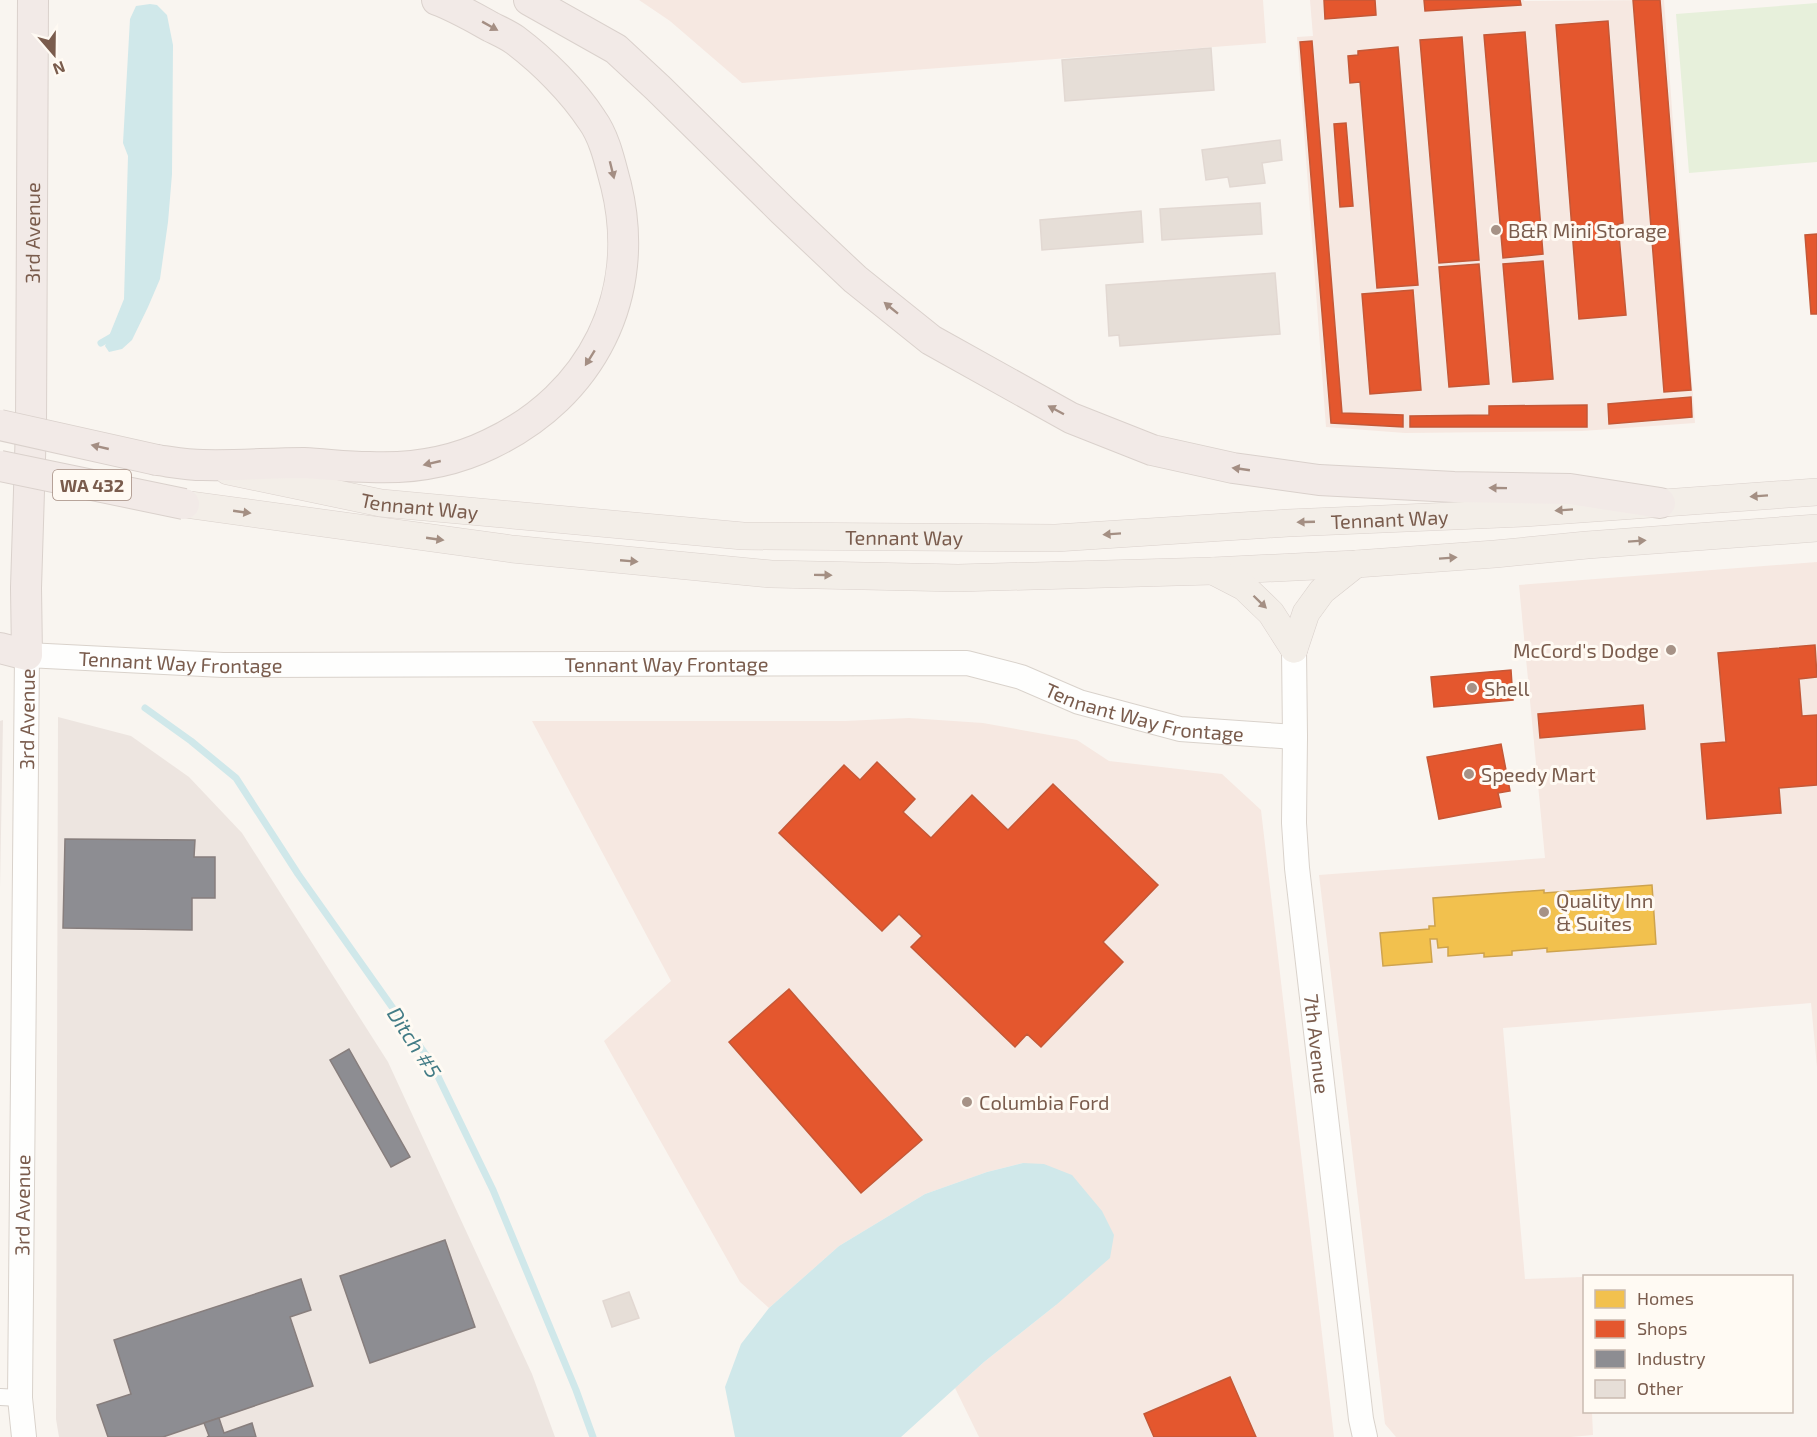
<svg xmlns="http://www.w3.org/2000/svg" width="1817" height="1437" font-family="'Exo 2',sans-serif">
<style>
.commercial{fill:#f6e8e1}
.industrial{fill:#ede5e0}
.green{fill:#e7f0db}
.water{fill:#d0e8ea}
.homes{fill:#f2c14e;stroke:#cea34e;stroke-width:1.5}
.shops{fill:#e4572e;stroke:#c45837;stroke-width:1.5}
.industry{fill:#8d8d92;stroke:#877e7d;stroke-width:1.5}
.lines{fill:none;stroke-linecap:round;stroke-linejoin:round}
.stream{stroke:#d0e8ea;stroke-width:7}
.building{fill:#e6ded7;stroke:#e2d8d2;stroke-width:1.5}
.street-casing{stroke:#d7d1cb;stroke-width:18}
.secondary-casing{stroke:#d9d2cb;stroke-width:26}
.primary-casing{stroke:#dad1cc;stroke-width:28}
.highway-casing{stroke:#dad1cc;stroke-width:32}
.street{stroke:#fefefd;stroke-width:16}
.secondary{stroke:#fefefd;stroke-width:24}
.primary{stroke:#f3eee8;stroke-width:27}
.highway{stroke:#f2eae7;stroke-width:30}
.highway-bridge-casing{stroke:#dad1cc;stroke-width:32;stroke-linecap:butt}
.highway-bridge{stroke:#f2eae7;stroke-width:30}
.oneway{fill:#a48e83}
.oneway2{fill:#a48f83}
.poi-dot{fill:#a69286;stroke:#fffaf3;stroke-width:2}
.labels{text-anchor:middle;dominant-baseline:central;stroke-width:6;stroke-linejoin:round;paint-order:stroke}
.shield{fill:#fffaf3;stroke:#a28b7f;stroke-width:1.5}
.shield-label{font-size:18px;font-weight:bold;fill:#7a5c4d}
.poi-label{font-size:20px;fill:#7a5c4d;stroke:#fffaf3;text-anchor:start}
.street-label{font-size:20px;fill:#7a5c4d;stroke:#fffaf3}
.water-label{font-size:21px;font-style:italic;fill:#437c86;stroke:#fffaf3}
</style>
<rect width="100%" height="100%" fill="#f9f5f0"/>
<g class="commercial">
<polygon points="639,0 1263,0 1266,43 742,83 670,21"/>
<polygon points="1310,0 1524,0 1524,1 1664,0 1695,423 1582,431 1405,433 1326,427 1297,37 1313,36"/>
<polygon points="1817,562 1817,1067 1811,1003 1503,1028 1525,1279 1582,1277 1584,1310 1584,1412 1592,1412 1593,1435 1571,1437 1396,1437 1385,1424 1319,875 1545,858 1519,585"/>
<polygon points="909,718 983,723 1077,740 1109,761 1222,774 1261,810 1334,1437 979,1437 955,1388 984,1362 1056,1305 1023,1163 987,1172 925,1194 839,1246 769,1308 740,1282 604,1041 671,981 532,721 845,721"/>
</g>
<g class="industrial">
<polygon points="58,717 131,736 189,777 242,833 388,1062 532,1374 555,1437 59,1437 56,1419"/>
<polygon points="3,720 0,889 0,721"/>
</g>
<polygon class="green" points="1817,3 1817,162 1689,173 1676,14"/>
<g class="water">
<polygon points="150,4 157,5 167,15 173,45 172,174 168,222 160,279 148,307 132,340 122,349 109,352 105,346 124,299 128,156 123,143 130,19 136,6"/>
<polygon points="1023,1163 1044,1164 1072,1175 1102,1211 1114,1235 1110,1258 1056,1305 984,1362 901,1437 735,1437 725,1387 741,1344 769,1308 839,1246 925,1194 987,1172"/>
</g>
<polygon class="homes" points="1652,885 1656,944 1547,952 1547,948 1512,951 1512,955 1484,957 1484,953 1448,956 1448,947 1438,948 1437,939 1430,939 1432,962 1383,966 1380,933 1429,929 1429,926 1435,926 1433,898 1544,890 1544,893"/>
<g class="shops">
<polygon points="1324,0 1375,0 1376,15 1325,19"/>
<polygon points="1424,0 1520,0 1521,5 1425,11"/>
<polygon points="1633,0 1660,0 1691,390 1664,392"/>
<polygon points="1608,21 1623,223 1618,224 1626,315 1579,319 1556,25"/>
<polygon points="1525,32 1543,254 1503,258 1484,35"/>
<polygon points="1462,37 1479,260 1439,263 1420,40"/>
<polygon points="1312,41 1342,413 1403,415 1403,427 1331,423 1300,42"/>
<polygon points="1398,47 1418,285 1377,288 1360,82 1350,83 1348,56 1358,55 1358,51"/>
<polygon points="1346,123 1353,206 1340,207 1334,124"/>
<polygon points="1817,234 1817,314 1811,314 1805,235"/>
<polygon points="1543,261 1553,379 1513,382 1503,264"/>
<polygon points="1479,264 1489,384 1449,387 1439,267"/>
<polygon points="1413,290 1421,390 1370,394 1362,294"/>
<polygon points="1691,397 1692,417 1609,424 1608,404"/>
<polygon points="1587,405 1587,427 1410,427 1410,416 1489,415 1489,406"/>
<polygon points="1815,645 1817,677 1799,679 1802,716 1817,715 1817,785 1779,788 1781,813 1707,819 1701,744 1726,742 1718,653"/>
<polygon points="1511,670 1513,700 1434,707 1431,677"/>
<polygon points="1643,705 1645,729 1540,738 1538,714"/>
<polygon points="1501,744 1510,791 1498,793 1501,807 1439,819 1427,757"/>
<polygon points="877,762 915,799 903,812 931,838 972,795 1008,830 1053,784 1158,885 1103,942 1123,962 1041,1047 1027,1034 1015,1047 911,947 922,936 899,914 882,931 779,833 844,765 860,780"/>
<polygon points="789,989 922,1140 861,1193 729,1042"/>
<polygon points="1230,1377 1256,1437 1154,1437 1144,1414"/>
</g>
<g class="industry">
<polygon points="65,839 195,840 194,857 215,857 215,898 192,898 192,930 63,928"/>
<polygon points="349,1049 410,1157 391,1167 330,1060"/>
<polygon points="445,1240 475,1327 370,1363 340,1276"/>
<polygon points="301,1279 311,1310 290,1317 313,1386 163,1437 108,1437 97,1405 131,1394 114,1340"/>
<polygon points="219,1418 224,1433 252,1423 256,1437 207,1437 209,1436 204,1423"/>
</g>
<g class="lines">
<g class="stream">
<polyline points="101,343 115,335"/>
<polyline points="145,708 191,741 236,778 298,874 431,1062 493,1190 576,1390 593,1437"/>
</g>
</g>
<g class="building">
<polygon points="1211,48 1214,90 1065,101 1062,60"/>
<polygon points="1280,140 1282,160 1262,163 1265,183 1230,187 1228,177 1206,180 1202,150"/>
<polygon points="1260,203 1262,234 1162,240 1160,209"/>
<polygon points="1141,211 1143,242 1042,250 1040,220"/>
<polygon points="1275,273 1280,334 1120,346 1119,335 1109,336 1106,285"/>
<polygon points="629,1292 639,1318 612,1327 603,1301"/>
</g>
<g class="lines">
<defs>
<polyline id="street" points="0,1397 20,1398"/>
<g id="secondary">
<path id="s1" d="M 1294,649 L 1295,737 L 1294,823 L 1297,868 L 1361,1419 L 1365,1437"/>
<path id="s2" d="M 24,1437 L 20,1398 L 27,655 L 223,665 L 967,663 L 1021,677 L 1079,702 L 1180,729 L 1295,737"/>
</g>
<g id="primary">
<path id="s3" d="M 228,471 L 381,503 L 743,536 L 1056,538 L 1288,523 L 1524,513 L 1817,492"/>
<polyline points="184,504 512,549 771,574 958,578 1212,571 1356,564 1495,554 1587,545 1817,528"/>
<polyline points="1213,571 1244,587 1271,613 1294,649"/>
<polyline points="1294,649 1306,613 1322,591 1356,564"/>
</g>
<g id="highway">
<polyline points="529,0 616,49 658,88 783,211 855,279 931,340 1071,418 1152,450 1233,468 1319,480 1454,487 1570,489 1660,503"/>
<path d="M 157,460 C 172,462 187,465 203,465 C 237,466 270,463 304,463 C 326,464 347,467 369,467 C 410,469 453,462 490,444 C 592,396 643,295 616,185 C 610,163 605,138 592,120 C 573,91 543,61 515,40 C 508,35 499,31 491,27 C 473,17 456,7 437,0"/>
<path id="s4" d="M 0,648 L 27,655 L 26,588 L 31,426 L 33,0"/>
</g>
</defs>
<use href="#street" class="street-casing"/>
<use href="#secondary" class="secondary-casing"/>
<use href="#primary" class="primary-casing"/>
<use href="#highway" class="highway-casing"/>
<use href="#street" class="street"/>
<use href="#secondary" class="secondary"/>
<use href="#primary" class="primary"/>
<use href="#highway" class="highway"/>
<defs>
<g id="highway-bridge">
<polyline points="0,425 157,460"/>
<polyline points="0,466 184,504"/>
</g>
</defs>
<use href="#highway-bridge" class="highway-bridge-casing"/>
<use href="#highway-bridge" class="highway-bridge"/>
</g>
<defs><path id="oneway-solid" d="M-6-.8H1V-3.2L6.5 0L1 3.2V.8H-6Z" transform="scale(1.5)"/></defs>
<g class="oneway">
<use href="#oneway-solid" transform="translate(490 26) rotate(29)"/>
<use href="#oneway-solid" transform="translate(612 170) rotate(76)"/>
<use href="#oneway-solid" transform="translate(891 308) rotate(-141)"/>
<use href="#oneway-solid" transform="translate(590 358) rotate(122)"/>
<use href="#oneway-solid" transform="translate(1056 410) rotate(-152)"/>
<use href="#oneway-solid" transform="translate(100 447) rotate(-167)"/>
<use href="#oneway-solid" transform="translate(432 463) rotate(167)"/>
<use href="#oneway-solid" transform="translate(1241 469) rotate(-172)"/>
<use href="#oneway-solid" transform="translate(1498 488) rotate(-179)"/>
</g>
<g class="oneway2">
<use href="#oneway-solid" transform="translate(1759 496) rotate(176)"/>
<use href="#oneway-solid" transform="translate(1564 510) rotate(176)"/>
<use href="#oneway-solid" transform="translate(242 512) rotate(8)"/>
<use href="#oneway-solid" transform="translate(1306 522) rotate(178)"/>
<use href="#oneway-solid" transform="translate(1112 534) rotate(176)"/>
<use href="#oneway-solid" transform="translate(435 539) rotate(8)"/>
<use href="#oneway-solid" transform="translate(1637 541) rotate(-4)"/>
<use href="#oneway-solid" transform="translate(1448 558) rotate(-4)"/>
<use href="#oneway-solid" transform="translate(629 561) rotate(5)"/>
<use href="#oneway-solid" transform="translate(823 575) rotate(1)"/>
<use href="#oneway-solid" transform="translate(1260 602) rotate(44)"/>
</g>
<g class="poi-dot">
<circle cx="1496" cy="230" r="6"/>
<circle cx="1671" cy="650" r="6"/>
<circle cx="1472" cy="688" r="6"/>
<circle cx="1469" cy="774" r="6"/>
<circle cx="1544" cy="912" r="6"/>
<circle cx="967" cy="1102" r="6"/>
</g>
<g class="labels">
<rect class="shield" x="53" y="470" width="78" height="30" rx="4.5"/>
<g class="shield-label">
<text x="92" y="485">WA 432</text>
</g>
<g class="poi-label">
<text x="1508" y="230">B&amp;R Mini Storage</text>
<text x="1659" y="650" text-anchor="end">McCord's Dodge</text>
<text x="1484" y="688">Shell</text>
<text x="1481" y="774">Speedy Mart</text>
<text x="1556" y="900">Quality Inn<tspan x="1556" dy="23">&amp; Suites</tspan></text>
<text x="979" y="1102">Columbia Ford</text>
</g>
<g class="street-label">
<text stroke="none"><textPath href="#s4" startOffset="450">3rd Avenue</textPath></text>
<text stroke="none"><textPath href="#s3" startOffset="195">Tennant Way</textPath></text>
<text stroke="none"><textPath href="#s3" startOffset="1167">Tennant Way</textPath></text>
<text stroke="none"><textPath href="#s3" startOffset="681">Tennant Way</textPath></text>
<text stroke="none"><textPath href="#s2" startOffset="936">Tennant Way Frontage</textPath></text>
<text stroke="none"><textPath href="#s2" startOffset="1422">Tennant Way Frontage</textPath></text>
<text stroke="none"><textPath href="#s2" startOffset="1908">Tennant Way Frontage</textPath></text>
<text stroke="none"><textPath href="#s2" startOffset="718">3rd Avenue</textPath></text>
<text stroke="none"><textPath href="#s1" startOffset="396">7th Avenue</textPath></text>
<text stroke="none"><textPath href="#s2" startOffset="232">3rd Avenue</textPath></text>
</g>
<g class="water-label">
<text transform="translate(415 1042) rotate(57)">Ditch #5</text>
</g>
</g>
<rect x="1583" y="1275" width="210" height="138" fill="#fffaf3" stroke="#cabbb1" stroke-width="1.5"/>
<rect x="1595" y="1290" width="30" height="18" fill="#f2c14e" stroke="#cabbb1" stroke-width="1.5"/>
<text x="1637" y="1305" font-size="18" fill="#7a5c4d">Homes</text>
<rect x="1595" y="1320" width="30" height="18" fill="#e4572e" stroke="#cabbb1" stroke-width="1.5"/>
<text x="1637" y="1335" font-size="18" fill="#7a5c4d">Shops</text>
<rect x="1595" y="1350" width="30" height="18" fill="#8d8d92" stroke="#cabbb1" stroke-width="1.5"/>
<text x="1637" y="1365" font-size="18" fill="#7a5c4d">Industry</text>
<rect x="1595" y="1380" width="30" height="18" fill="#e6ded7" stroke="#cabbb1" stroke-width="1.5"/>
<text x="1637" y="1395" font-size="18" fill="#7a5c4d">Other</text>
<g transform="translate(54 54) rotate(160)" stroke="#fffaf3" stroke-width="4.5" paint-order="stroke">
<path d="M0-4.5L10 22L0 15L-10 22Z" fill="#7a5c4d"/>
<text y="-9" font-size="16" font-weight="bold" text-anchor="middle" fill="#7a5c4d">N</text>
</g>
</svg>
